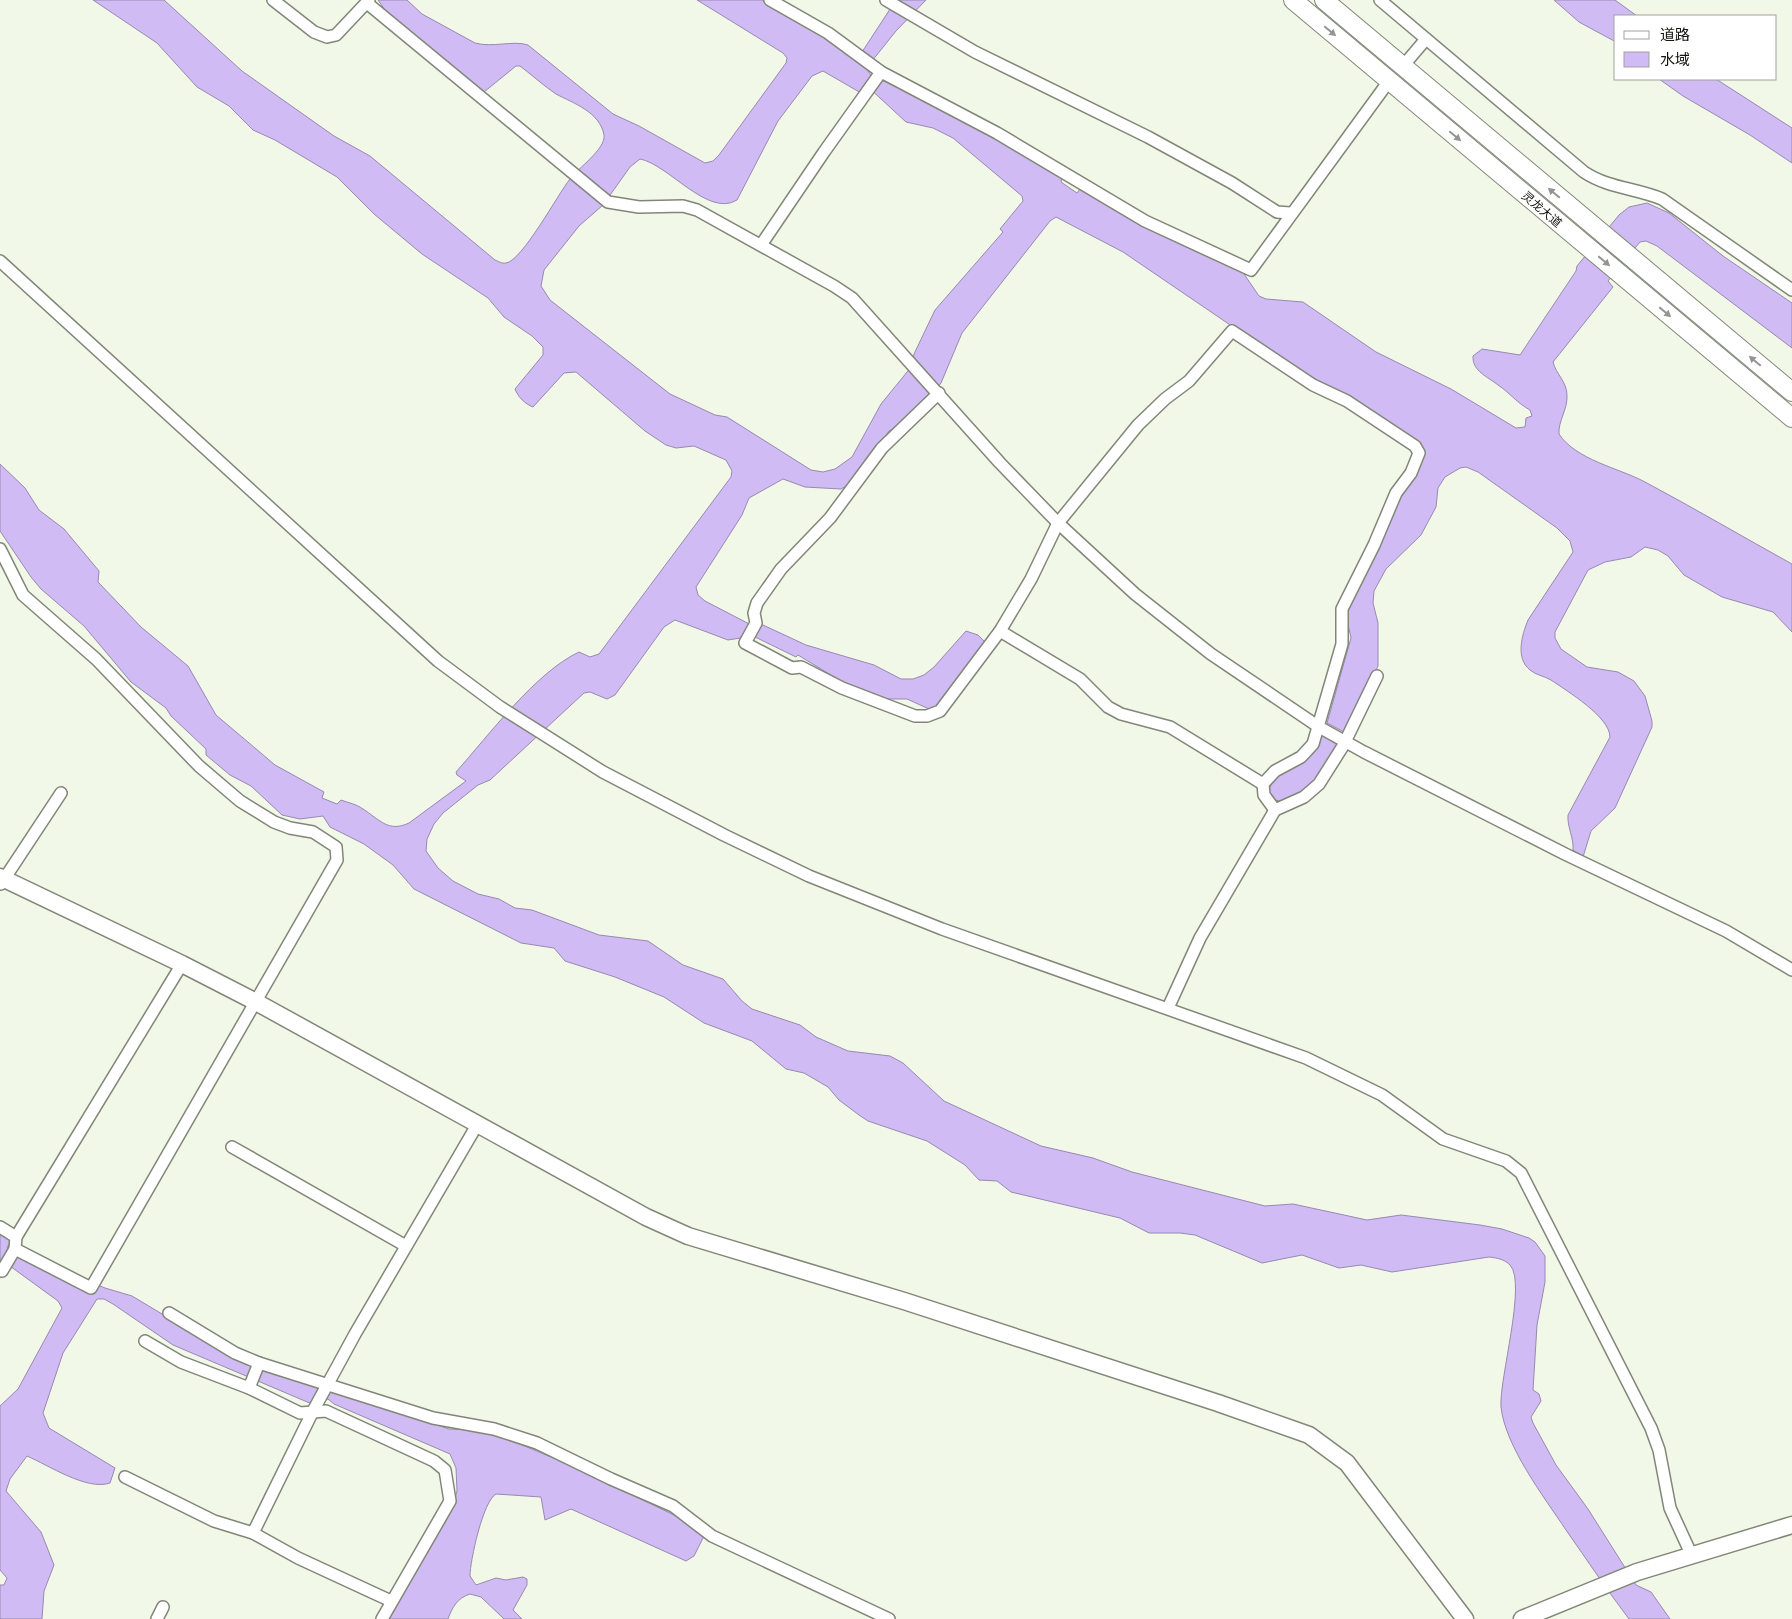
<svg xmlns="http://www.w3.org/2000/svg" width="1792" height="1619" font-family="Poppins,'Noto Sans SC',sans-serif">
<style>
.water{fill:#d0bbf5;stroke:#9789b0;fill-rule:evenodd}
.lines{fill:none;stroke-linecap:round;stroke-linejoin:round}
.street-casing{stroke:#818778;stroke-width:14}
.secondary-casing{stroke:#818778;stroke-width:19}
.primary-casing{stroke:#818778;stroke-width:20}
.street{stroke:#fff;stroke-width:11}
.secondary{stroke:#fff;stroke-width:16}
.primary{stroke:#fff;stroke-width:18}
.oneway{fill:#949593}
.labels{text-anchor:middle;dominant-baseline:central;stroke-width:4.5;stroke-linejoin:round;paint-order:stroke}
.street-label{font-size:12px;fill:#12140e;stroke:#fff}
</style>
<rect width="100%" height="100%" fill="#f1f8e7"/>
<g class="water">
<path d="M 93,0 L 164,0 L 242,71 L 334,136 L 370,156 L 495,260 C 498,261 502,264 506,263 C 522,261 558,194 570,179 C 578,168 606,149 604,135 C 600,112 573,103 556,94 C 544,86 532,75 520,66 L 516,66 L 484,92 L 385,10 L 378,0 L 407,0 L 422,14 L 475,43 C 493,48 513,40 528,45 L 613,114 L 639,126 L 705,163 L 713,161 L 719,155 L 786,63 L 787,58 L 783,53 L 697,0 L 762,0 L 816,31 L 862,63 L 873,78 L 897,85 L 959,117 L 1062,178 L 1061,182 L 1077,193 L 1083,185 L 1242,271 L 1259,296 L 1266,299 L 1303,302 L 1376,352 L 1451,389 L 1516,428 L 1525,427 L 1526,418 L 1532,416 L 1530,410 C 1517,403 1510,393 1498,385 C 1488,377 1472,371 1473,356 L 1482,349 L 1520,355 L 1576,271 L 1577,266 L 1619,215 L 1629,207 L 1647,203 L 1669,213 L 1723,256 L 1792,303 L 1792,348 L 1657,246 L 1646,241 L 1640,242 L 1608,281 L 1613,287 L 1553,362 C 1556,374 1567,382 1567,395 C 1568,409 1558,421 1559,434 C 1576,460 1619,468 1645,482 C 1694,508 1743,537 1792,564 L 1792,632 L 1773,612 L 1722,597 L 1684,575 L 1668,556 L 1658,550 L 1645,547 L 1631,557 L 1605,562 L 1588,570 L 1555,632 L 1555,638 L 1561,649 L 1587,667 L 1618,672 L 1634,681 L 1645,696 L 1652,721 L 1652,727 L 1615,808 L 1591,831 L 1583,857 L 1573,850 C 1574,838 1567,827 1568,815 L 1610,737 C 1610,717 1567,691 1551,680 C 1544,676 1536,675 1530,670 C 1515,658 1522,635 1528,620 L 1573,552 L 1570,541 L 1557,528 L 1478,472 L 1466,467 L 1460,468 L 1445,477 L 1438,488 L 1436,507 L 1421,535 L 1386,569 L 1374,591 L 1373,603 L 1378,623 L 1378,666 L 1346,733 L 1327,723 L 1351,638 L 1346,615 L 1399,498 L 1423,452 L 1421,443 L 1351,399 L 1311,380 L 1123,252 L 1056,217 L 1050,221 L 962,333 L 941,383 L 929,398 L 903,424 L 889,431 L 853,482 L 841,489 L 805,487 L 783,479 L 749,498 L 742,515 L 696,587 L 698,595 L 705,601 L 757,628 L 763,625 L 806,645 L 874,665 L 901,679 L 913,679 L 924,675 L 934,667 L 966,631 L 978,635 L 986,643 L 938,707 L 929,709 L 907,699 L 879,699 L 849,686 L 798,655 L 796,657 L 753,636 L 728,640 L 675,620 L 664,627 L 615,695 L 607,699 L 590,692 L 584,693 L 490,780 L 478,785 L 443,813 L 434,824 L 427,839 L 426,851 L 438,868 L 453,881 L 478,894 L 499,899 L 515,908 L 532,910 L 599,935 L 648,941 L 683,965 L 723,979 L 742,1001 L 752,1009 L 800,1025 L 816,1037 L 848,1051 L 890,1056 L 903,1063 L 944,1101 L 1041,1146 L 1093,1158 L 1132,1172 L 1265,1206 L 1293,1204 L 1367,1220 L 1401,1215 L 1480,1225 L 1502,1229 L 1529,1238 L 1535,1242 L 1545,1256 L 1545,1282 L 1537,1325 L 1533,1390 L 1539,1394 L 1541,1401 L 1531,1417 L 1533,1423 L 1556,1465 L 1588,1509 L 1636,1585 L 1651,1592 L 1670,1619 L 1629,1619 C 1607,1590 1587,1560 1566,1530 C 1544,1497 1505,1446 1501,1407 C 1499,1379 1527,1283 1510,1265 C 1504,1259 1497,1258 1489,1257 L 1392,1272 L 1361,1265 L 1339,1268 L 1302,1255 L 1262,1263 L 1195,1235 L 1180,1233 L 1149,1233 L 1120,1218 L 1011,1192 L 997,1181 L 979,1180 L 965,1165 L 927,1141 L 868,1121 L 859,1115 L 839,1100 L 828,1087 L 804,1073 L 786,1069 L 752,1041 L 704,1023 L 664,997 L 615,977 L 565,961 L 554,948 L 521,943 L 414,889 L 393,865 L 364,844 L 330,827 L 323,816 L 300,819 L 282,815 L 251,786 L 230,775 L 206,755 L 206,749 L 171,716 L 166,708 L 131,682 L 84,626 L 41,589 L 31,577 L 0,531 L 0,464 L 25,488 L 39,510 L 64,529 L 99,571 L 98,582 L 141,627 L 188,666 L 216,715 L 275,765 L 324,792 L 322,798 L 337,804 L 341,800 C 349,803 356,804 363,809 C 379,819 388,833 409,823 L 466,781 L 457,775 L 456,772 C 488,736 536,672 579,652 L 590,657 L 599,654 L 731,477 L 732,471 L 726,460 L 694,446 L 676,448 L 666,445 L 645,431 L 576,372 L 564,373 L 533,407 C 525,404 518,397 515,389 L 543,355 L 543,347 L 532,336 L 504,317 L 488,298 L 422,254 L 374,214 L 337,177 L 275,140 L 253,130 L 229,106 L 197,87 L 157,43 ZM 823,71 L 861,93 L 867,86 L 906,122 L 933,128 L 953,138 L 1022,196 L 1023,201 L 1000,229 L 1003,232 L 935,310 L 914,354 L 912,366 L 881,404 L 852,457 L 835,469 L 823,472 L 811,470 L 727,417 L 715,415 L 670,394 L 550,300 L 541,286 L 544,270 L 579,226 L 603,205 L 630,167 L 640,159 C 668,164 708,218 737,200 L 778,121 L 812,76 Z"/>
<polygon points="896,0 926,0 896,31 872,61 862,52"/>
<polygon points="1554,0 1615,0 1637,16 1616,16 1616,42 1579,22"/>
<polygon points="1659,79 1716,79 1792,128 1792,163 1750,135 1683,96"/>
<path d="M 1321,734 L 1339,743 C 1320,777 1319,783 1284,802 L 1275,800 L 1268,791 L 1275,777 Z"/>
<path d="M 0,1233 L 11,1240 L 7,1248 L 105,1288 L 132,1296 L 234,1357 L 449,1429 L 476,1430 L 513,1441 L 577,1468 L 676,1516 L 704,1536 L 694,1556 L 686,1561 L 571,1509 L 545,1520 L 541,1497 L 496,1494 C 483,1501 470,1561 470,1576 L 476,1585 L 496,1578 L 506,1580 L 523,1577 L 527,1579 L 527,1585 L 513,1610 L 522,1619 L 504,1619 L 481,1597 L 470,1594 C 457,1598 452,1608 448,1619 L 389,1619 L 406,1583 L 452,1508 L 457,1491 L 456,1468 L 450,1454 L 334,1404 L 328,1399 L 312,1404 L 173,1345 L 113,1304 L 104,1299 L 97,1299 L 63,1353 L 43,1413 L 49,1428 L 115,1468 L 110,1483 C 87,1491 48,1465 27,1456 L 10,1479 L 6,1491 L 41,1532 L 54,1565 L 44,1591 L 42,1619 L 0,1619 L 0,1585 L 4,1585 L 7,1578 L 0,1570 L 0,1406 L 18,1389 L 62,1308 L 58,1301 L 3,1261 L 0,1263 Z"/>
</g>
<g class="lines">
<defs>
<g id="street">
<polyline points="273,0 314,32 327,37 336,35 369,0"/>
<polyline points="770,0 828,33 881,72 997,133 1145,221 1251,270 1389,81"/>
<polyline points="886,0 975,52 1148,137 1232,183 1277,212 1290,213"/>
<path d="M 1380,0 L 1584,172 C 1608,188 1635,188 1662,199 L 1792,290"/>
<polyline points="367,3 608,202 639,207 683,206 697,210 834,286 852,298 1000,463 1058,523 1135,594 1211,654 1319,727 1364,752 1565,854 1726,931 1792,970"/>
<polyline points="1403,66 1426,39"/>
<polyline points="761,245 824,152 881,72"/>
<polyline points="0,261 438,661 500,707 603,772 724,835 809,876 942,929 1306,1058 1382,1095 1443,1139 1506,1161 1521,1173 1651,1428 1659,1450 1670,1508 1692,1556"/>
<polyline points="939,393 882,448 830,518 781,569 757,603 754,613 756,623 745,643 792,668 801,667 842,688 915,716 927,716 940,711 1000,631 1031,579 1058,523 1138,425 1165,399 1189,381 1232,331 1313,385 1347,401 1415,446 1419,453 1411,473 1396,493 1374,545 1342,609 1342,644 1313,744 1301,757 1275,771 1263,784 1264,795 1275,810"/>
<polyline points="0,549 23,595 96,659 199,766 240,801 274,822 290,828 313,832 336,847 337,860 91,1288 15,1249"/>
<polyline points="1000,631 1080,679 1108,707 1121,714 1170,727 1263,784"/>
<polyline points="1,884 61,793"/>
<polyline points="1168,1008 1200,938 1275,810 1304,797 1319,784 1343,746 1377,676"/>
<polyline points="232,1147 406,1246"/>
<polyline points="0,1227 16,1237"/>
<polyline points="0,1269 2,1271 15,1249 16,1237 182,964"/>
<polyline points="169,1313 235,1353 259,1363 433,1418 494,1429 537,1443 611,1479 673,1506 712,1536 889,1619"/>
<polyline points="145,1341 181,1362 249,1388 300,1413 326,1411 434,1461 445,1470 450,1501 382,1619"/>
<polyline points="249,1388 259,1363"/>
<polyline points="125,1477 214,1521 253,1533 298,1558 391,1601"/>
<polyline points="253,1533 313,1411 355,1334 477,1125"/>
<polyline points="157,1619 163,1607"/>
</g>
<g id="secondary">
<polyline points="0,877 182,964 256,1002 646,1217 688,1236 904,1301 1218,1403 1309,1435 1347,1463 1465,1619"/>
<polyline points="1522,1619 1637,1572 1792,1525"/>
</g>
<g id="primary">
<polyline points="1293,0 1792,418"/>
<polyline points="1324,0 1792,392"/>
</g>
</defs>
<use href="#street" class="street-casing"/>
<use href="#secondary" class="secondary-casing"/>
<use href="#primary" class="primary-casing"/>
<use href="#street" class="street"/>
<use href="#secondary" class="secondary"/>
<use href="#primary" class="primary"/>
</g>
<defs><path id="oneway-solid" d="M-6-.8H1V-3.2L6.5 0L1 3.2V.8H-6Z" transform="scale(1.25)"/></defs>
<g class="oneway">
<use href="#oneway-solid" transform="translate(1330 31) rotate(40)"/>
<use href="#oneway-solid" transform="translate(1455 136) rotate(40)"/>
<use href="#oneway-solid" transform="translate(1554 193) rotate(-140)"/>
<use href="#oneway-solid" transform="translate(1604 261) rotate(40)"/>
<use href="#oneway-solid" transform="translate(1665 312) rotate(40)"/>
<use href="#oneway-solid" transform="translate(1755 361) rotate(-140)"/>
</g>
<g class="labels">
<g class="street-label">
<text transform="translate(1542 209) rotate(40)">灵龙大道</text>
</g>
</g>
<rect x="1614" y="15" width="162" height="65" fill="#ffffff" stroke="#a0a19f"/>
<rect x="1624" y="31" width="25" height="8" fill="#ffffff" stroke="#a0a19f"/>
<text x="1660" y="40" font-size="15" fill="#12140e">道路</text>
<rect x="1624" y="52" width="25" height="15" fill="#d0bbf5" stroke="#a0a19f"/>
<text x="1660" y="65" font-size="15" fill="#12140e">水域</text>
</svg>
